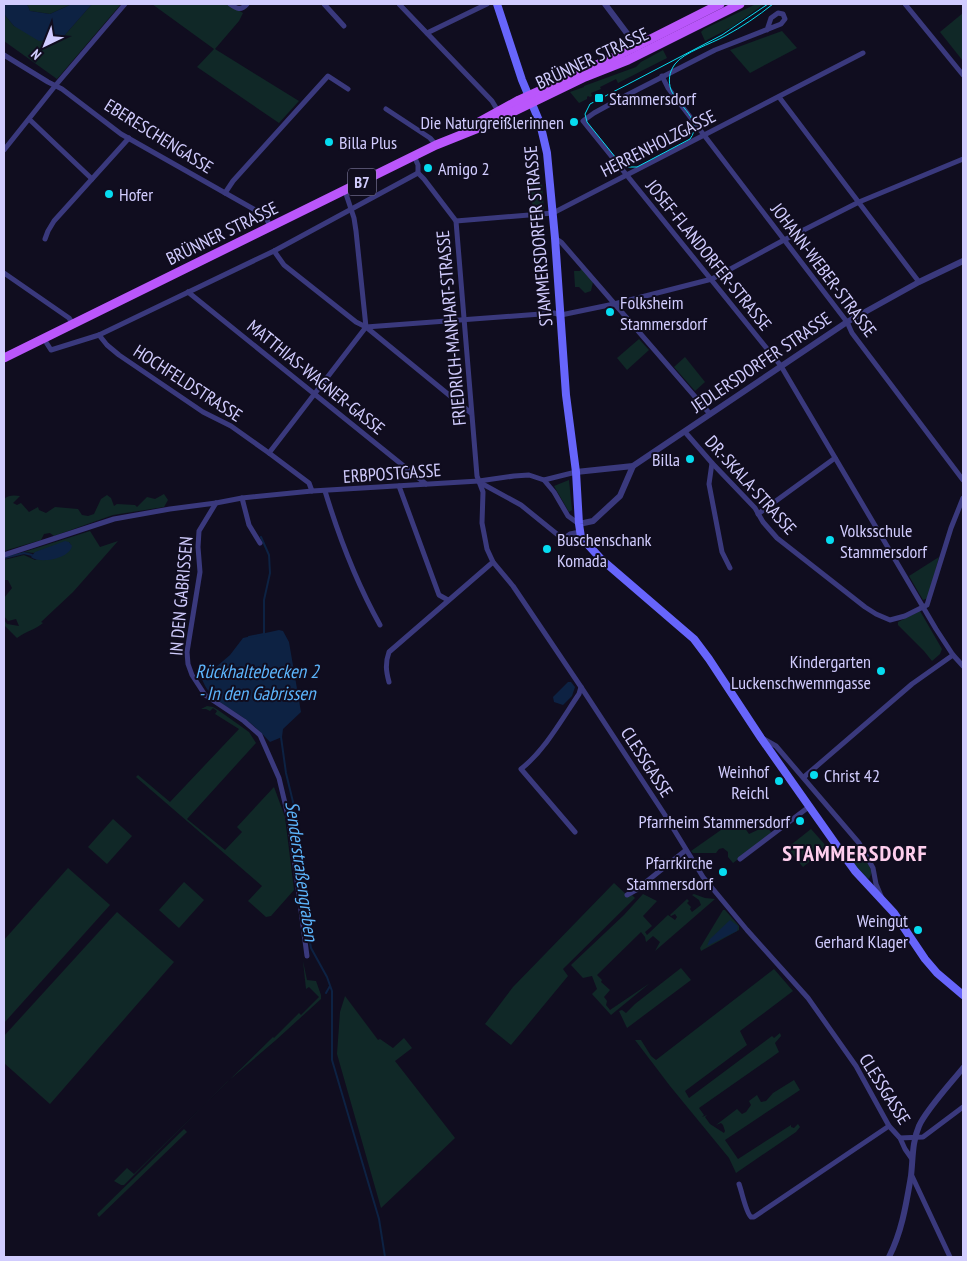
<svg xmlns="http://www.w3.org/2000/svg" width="967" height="1261" font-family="'PT Sans Narrow',sans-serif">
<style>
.green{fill:#102827}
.water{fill:#0d2243}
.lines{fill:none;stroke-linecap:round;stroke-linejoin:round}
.stream{stroke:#0d2243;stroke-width:2}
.minor{stroke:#3a397d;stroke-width:5}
.tertiary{stroke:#3a397d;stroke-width:6}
.secondary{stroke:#6765fb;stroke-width:8}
.primary{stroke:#ba56fb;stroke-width:9}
.tram{stroke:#06dcf0;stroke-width:1}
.poi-dot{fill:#06dcf0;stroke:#100d1f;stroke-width:2}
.labels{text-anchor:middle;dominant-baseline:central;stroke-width:4;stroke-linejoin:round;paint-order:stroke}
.shield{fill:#100d1f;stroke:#9793bb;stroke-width:1}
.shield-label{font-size:16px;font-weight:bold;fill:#d1ccfe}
.street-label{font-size:18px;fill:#d1ccfe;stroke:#100d1f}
.poi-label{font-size:18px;fill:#d1ccfe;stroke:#100d1f;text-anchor:start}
.water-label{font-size:19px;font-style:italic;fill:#5cb4fb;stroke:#100d1f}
.district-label{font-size:22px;font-weight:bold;letter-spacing:1px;fill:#feceed;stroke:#100d1f}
</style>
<rect width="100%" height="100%" fill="#100d1f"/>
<g class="green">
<polygon points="27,4 72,4 50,14 30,11"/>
<polygon points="92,4 121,4 57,79 4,41 4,14 14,26 63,37"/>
<polygon points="152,4 228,4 243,13 239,21 215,49 299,101 279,123 197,67 214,49"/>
<polygon points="756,4 764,4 732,27 705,41 701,32 704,29"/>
<polygon points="963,13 963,61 940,32"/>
<polygon points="782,31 797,48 750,73 730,50"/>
<polygon points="663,50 667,58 618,83 616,79 600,87 601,89 591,93 592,96 590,97 588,96 587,97 587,99 579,103 570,92 584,87 584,86 636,67 641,62"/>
<polygon points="542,184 544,209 533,210 530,185"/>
<polygon points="582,268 593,282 591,291 585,293 579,287 575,287 574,271 580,271"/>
<polygon points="639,339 649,350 627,370 617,358"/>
<polygon points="685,357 705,382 695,391 674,367"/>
<polygon points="569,480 572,510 569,512 554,486"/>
<path d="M 164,494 L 168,500 L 164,507 L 113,515 L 54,536 L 50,533 L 44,534 L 41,540 L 4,551 L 4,499 C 8,495 14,495 20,496 L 13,503 L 17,505 L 21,503 L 29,512 L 38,507 L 39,510 L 46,513 L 55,507 L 78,509 L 82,515 L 88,516 L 94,514 L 101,499 L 107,495 L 111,498 L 114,506 L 117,504 L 135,505 L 137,507 L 147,497 L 155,499 Z"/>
<path d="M 90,531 L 100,547 L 118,541 L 73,592 L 41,622 L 43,623 C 35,630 26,631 17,638 L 4,625 L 4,620 L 7,624 L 19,626 L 16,619 L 8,621 L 4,616 L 4,598 L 12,588 L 8,580 L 4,580 L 4,560 L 24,555 L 35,560 L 71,545 L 69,542 L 65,542 L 34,553 L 24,552 Z"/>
<polygon points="939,557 928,598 923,600 909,576"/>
<polygon points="920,611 942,649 940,654 932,661 924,651 898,625 898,622"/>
<polygon points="207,706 213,707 218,710 249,732 256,743 187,819 225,850 242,832 237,827 274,787 285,817 294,890 271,916 266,917 248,901 262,886 136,777 138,775 170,802 239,729 215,714 217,711 213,708 210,711 206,709 201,709"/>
<polygon points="738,818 749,834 766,826 772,833 733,863 728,857 728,852 723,848 719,849 716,853 693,853 691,851"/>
<polygon points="113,819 132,836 107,864 88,847"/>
<polygon points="811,829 827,847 803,867 787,848"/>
<path d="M 855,845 L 866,860 L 872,872 L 869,879 C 859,875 852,861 846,852 Z"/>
<polygon points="68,868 110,905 4,1023 4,940"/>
<polygon points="184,882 204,900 179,928 159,910"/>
<polygon points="614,883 628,896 632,895 635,898 563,969 568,976 511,1045 485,1024 513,987"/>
<polygon points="643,894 657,901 643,916 652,926 645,932 647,935 668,915 675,920 677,917 675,914 671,916 670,915 687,899 689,901 687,903 691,907 690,909 692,912 701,905 699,900 692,895 694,894 705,898 715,899 655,951 660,942 653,936 646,942 645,937 641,932 597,975 602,980 601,982 610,990 604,997 607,1001 606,1005 610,1010 650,983 611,1015 592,994 597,989 592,976 583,978 571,965 624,915"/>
<polygon points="723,910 725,910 739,926 739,930 701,951 700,948"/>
<polygon points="117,912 174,962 50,1104 4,1063 4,1036"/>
<polygon points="303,961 307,980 316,981 321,995 321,999 276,1040 227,1082 124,1185 121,1185 114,1181 127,1168 134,1174 273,1037 274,1038 299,1013 301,1015 319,997 309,987 306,989"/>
<polygon points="681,968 691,980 627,1028 619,1011 622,1010 626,1013 635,1004"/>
<polygon points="774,969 793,991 740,1031 747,1045 685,1091 689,1098 772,1036 774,1038 780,1033 781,1036 775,1043 779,1052 699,1108 704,1115 702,1117 707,1115 705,1117 710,1124 724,1133 725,1131 723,1125 721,1123 716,1125 737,1109 742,1114 746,1112 751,1105 749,1101 757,1095 761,1102 766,1101 773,1093 794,1080 800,1090 725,1140 738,1159 791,1125 791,1127 794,1128 798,1124 800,1127 796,1132 736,1173 729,1158 670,1086 635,1040 641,1040 651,1056 656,1060"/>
<polygon points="345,996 378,1040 380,1039 393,1048 404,1038 412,1048 395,1061 455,1138 381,1208 337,1054 340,1012"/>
<polygon points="184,1129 187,1132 99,1217 97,1214"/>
</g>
<g class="water">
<polygon points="4,4 27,4 30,11 50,14 72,4 92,4 63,37 39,41 14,26 4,14"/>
<path d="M 65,541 L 69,542 L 72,546 C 69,559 40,564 31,557 L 35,552 Z"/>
<path d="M 279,630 L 283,631 L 289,642 L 301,712 L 283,729 L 282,737 L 270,742 C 262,734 254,725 244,718 C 227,706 209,699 202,679 L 230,655 L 243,638 Z"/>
<polygon points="568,682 571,682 575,687 572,696 563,705 554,702 553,697"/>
<polygon points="730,920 738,926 737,931 707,946 710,939"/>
</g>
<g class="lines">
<g class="stream">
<polyline points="4,558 24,553 32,555"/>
<polyline points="249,637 264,634 264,600 270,573 269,555 261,537"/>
<polyline points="281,737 286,773 293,802 298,846 300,884 311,948 327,977 332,991 332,1060 379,1219 385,1257"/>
<polyline points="326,993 330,986"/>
</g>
<g class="minor">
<path d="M 230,4 C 237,9 241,11 247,4"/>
<polyline points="324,4 344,26"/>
<polyline points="399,4 492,101 498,111"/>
<polyline points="905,4 963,75"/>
<polyline points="767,30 771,18 778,13 783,14 785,19 781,24 715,50 627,95 594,113 583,121 781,366 936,629 953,655 963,666"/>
<polyline points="427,33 487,4"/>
<polyline points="4,55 48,82 62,89 121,134 257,211 266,217 270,227"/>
<polyline points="662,76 668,88 847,322 852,333 963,480"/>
<polyline points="779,97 919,282"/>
<polyline points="386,109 430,138 436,145"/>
<polyline points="29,119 92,179"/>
<polyline points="4,150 55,86 125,4"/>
<polyline points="414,156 418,165 418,173 424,179 456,221 477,476 483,492 482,523 487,549 493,562 513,586 581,687 665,815 703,877 747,930 808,998 856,1066 889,1126 900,1138 905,1149 912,1159"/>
<polyline points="225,193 233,181 328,76 348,89"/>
<polyline points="456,221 553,213 863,53"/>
<polyline points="555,238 561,242 710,414"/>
<polyline points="45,239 48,231 54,221 129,138"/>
<polyline points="274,251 284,265 356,322 366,327 471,413"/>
<polyline points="4,273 69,318 73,324"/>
<polyline points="188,292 426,484"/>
<polyline points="366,327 554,313 561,315 614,304 712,279 784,240 859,202 963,159"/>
<polyline points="99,335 107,345 119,355 203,412 231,426 269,453 309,483 312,491"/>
<polyline points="44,339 51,350 99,335 274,251 418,173"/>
<polyline points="685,432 712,463 755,508 763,522 777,538 865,607 876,614 890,620 905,616 927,605 951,528 963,498"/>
<polyline points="269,453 366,327 356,231 354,218 345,191"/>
<polyline points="712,463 709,484 722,552 730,568"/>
<polyline points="544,480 576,472"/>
<polyline points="479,482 521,505 563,539 570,534 580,532"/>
<polyline points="399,486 439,595 448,600"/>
<path d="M 325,491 C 339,537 356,582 380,625"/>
<polyline points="242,498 249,525 260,543"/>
<polyline points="216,503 199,531 198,547 200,572 187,652 188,664 192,675 205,695 244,721 260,735 279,778 289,820 307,956"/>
<polyline points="758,514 835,458"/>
<polyline points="4,555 114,519 170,509 216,503 242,498 312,491 479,481 514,476 529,475 544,480 554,492 568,516 579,524"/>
<path d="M 389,682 C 386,671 385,663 389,652 L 493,562"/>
<polyline points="762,738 776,746 859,843 873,868 876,884 881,896"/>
<polyline points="804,777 912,684 953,655"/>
<path d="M 575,832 L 521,769 C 545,750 562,719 579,694 L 581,687"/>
<polyline points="740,859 810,806"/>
<polyline points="627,895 636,890 686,850"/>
<polyline points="900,1138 923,1137 963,1107"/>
<polyline points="912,1176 950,1257"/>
<path d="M 739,1184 C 742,1192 746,1213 751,1217 L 754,1217 L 889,1126"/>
</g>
<g class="tertiary">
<polyline points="605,4 632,40 637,50"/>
<polyline points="576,472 633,466 847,322 919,282 963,261"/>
<polyline points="579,524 593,521 620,496 633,466"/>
<path d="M 889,1257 C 902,1231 906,1205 911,1176 C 913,1159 912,1142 919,1126 C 926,1110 951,1083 963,1068"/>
</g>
<polyline class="secondary" points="497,4 522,80 540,123 547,153 555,238 566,395 576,472 579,524 581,537 601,559 694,639 709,659 761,738 842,853 855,871 894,913 925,959 937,973 963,995"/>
<g class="primary">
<polyline points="470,127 519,100 625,52 720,4"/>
<polyline points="4,358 436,145 486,125 585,77 628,60 740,4"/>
</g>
<path class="tram" d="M 768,4 L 722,35 L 590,104 L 585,114 L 587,122 L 620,163 L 628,167 L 637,167 L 690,139 C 704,120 678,106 671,90 C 668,81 669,72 675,64 C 684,52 711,44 725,36 C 742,27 758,16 773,4"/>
</g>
<g class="poi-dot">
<rect x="594" y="93" width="10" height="10" rx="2.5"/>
<circle cx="574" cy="122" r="5"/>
<circle cx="329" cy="142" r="5"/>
<circle cx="428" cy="168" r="5"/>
<circle cx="109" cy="194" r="5"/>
<circle cx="610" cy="312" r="5"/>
<circle cx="690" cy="459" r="5"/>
<circle cx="830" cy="540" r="5"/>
<circle cx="547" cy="549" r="5"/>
<circle cx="881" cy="671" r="5"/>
<circle cx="814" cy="775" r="5"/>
<circle cx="779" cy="781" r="5"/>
<circle cx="800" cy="821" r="5"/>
<circle cx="723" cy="872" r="5"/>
<circle cx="918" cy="930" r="5"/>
</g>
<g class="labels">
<rect class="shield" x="348" y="168.5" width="28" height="27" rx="4"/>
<g class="shield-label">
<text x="362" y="182">B7</text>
</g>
<g class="street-label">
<text transform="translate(592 58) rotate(-25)">BRÜNNER STRASSE</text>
<text transform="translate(159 136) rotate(32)">EBERESCHENGASSE</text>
<text transform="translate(658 143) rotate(-27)">HERRENHOLZGASSE</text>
<text transform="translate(222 233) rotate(-26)">BRÜNNER STRASSE</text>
<text transform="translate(538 236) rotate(-95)">STAMMERSDORFER STRASSE</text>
<text transform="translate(709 255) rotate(51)">JOSEF-FLANDORFER-STRASSE</text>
<text transform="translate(824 270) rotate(53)">JOHANN-WEBER-STRASSE</text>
<text transform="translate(451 328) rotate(-95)">FRIEDRICH-MANHART-STRASSE</text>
<text transform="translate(761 362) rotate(-34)">JEDLERSDORFER STRASSE</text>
<text transform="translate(316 377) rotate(39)">MATTHIAS-WAGNER-GASSE</text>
<text transform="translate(188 383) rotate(33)">HOCHFELDSTRASSE</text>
<text transform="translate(392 473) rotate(-4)">ERBPOSTGASSE</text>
<text transform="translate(751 485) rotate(48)">DR.-SKALA-STRASSE</text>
<text transform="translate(181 596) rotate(-85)">IN DEN GABRISSEN</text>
<text transform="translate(647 762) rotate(57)">CLESSGASSE</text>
<text transform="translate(885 1089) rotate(58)">CLESSGASSE</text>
</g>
<g class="poi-label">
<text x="609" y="98">Stammersdorf</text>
<text x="564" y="122" text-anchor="end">Die Naturgreißlerinnen</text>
<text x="339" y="142">Billa Plus</text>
<text x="438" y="168">Amigo 2</text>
<text x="119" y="194">Hofer</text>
<text x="620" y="302">Folksheim<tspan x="620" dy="21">Stammersdorf</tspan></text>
<text x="680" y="459" text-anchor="end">Billa</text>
<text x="840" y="530">Volksschule<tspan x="840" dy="21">Stammersdorf</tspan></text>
<text x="557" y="539">Buschenschank<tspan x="557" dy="21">Komada</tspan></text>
<text x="871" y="661" text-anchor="end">Kindergarten<tspan x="871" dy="21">Luckenschwemmgasse</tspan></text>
<text x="769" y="771" text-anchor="end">Weinhof<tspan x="769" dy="21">Reichl</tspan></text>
<text x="824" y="775">Christ 42</text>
<text x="790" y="821" text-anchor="end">Pfarrheim Stammersdorf</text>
<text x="713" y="862" text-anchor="end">Pfarrkirche<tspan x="713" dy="21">Stammersdorf</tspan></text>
<text x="908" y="920" text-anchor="end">Weingut<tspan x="908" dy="21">Gerhard Klager</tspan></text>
</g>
<g class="water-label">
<text x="257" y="671">Rückhaltebecken 2<tspan x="257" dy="22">- In den Gabrissen</tspan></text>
<text transform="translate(302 871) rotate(82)">Senderstraßengraben</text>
</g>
<g class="district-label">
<text x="855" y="853">STAMMERSDORF</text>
</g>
</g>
<rect width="967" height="1261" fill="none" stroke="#d1ccfe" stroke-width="10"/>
<g transform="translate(45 45) rotate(223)" stroke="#100d1f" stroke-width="4" paint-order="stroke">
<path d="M0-4L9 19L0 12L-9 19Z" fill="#d1ccfe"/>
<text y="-8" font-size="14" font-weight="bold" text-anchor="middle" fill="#d1ccfe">N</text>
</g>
</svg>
